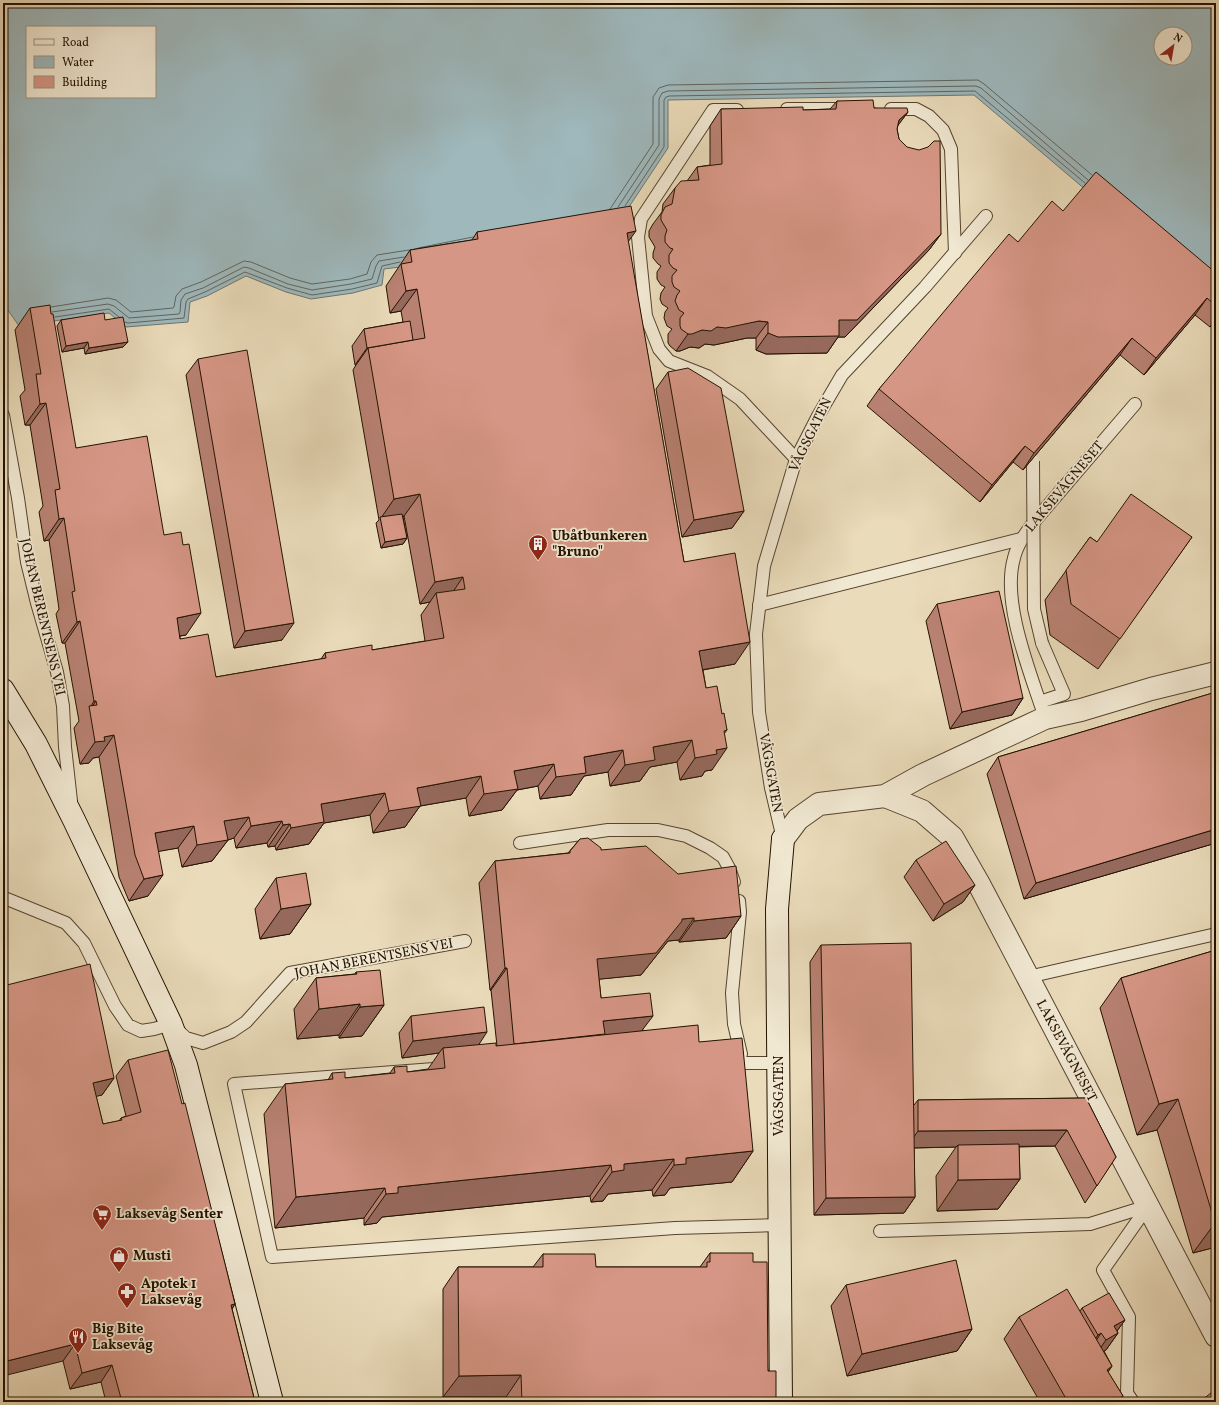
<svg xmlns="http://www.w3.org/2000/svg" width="1219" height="1405" font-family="Vollkorn,serif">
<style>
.water{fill:#9eb8bc;stroke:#6d7671;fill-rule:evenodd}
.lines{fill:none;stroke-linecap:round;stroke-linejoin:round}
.shore{stroke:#60655e;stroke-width:1}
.lane-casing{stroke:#55442f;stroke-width:14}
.street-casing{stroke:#55442f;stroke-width:24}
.secondary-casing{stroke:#231201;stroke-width:24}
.lane{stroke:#f1e8d2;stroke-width:12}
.street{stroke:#f1e8d2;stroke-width:22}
.secondary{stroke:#f1e8d2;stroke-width:22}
.lane-bridge-casing{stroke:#55442f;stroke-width:14;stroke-linecap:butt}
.lane-bridge{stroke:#f1e8d2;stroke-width:12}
.wall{fill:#b88172;stroke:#231201}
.shaded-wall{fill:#96695d;stroke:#231201}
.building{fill:#d69685;stroke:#231201}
.labels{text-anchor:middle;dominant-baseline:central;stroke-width:3.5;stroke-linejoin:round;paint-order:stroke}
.street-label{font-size:14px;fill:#231201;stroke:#f1e8d2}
.poi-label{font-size:14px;font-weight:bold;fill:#231201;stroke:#f1e8d2;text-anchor:start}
</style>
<rect width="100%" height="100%" fill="#eadbba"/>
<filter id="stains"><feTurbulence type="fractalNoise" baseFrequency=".005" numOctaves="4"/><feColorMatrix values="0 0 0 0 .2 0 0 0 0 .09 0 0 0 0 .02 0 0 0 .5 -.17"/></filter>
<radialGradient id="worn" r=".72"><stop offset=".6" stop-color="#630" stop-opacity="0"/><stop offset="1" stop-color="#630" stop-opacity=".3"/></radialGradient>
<path class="water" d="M 3,3 L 1216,3 L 1216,305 L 1086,190 L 974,95 L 668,100 L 668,148 L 617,225 L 408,266 L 384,269 L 382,285 L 353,293 L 311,299 L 286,292 L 246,276 L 207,296 L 190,302 L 188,322 L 126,327 L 109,313 L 19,326 L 3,303 ZM 27,27 L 155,27 L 155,97 L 27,97 ZM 1161,34 L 1185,34 L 1185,58 L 1161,58 Z"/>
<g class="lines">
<g class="shore">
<polyline points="625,206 664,147 664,100 666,97 669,96 975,91 1085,183"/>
<polyline points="618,207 659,145 659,99 662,93 668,91 976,86 981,88 1088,180"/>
<polyline points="610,209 653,144 653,97 659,88 668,85 978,80 984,84 1092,175"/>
<polyline points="418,248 473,237"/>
<polyline points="51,307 108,298 116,300 131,312 173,308 174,307 176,296 182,289 201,282 244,261 251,262 290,278 312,284 350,279 367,274 371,262 377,255 409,250"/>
<polyline points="52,312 108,304 114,306 129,318 179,314 180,312 181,300 185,294 203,288 244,267 249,268 288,284 312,290 351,284 372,279 376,266 379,261 404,257"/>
<polyline points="55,317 109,309 119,317"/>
<polyline points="125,322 128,323 184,318 186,302 188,299 205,292 245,272 287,288 312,295 352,289 377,283 382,266 400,262"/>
</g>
<defs>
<g id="lane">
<polyline points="787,109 845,109"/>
<polyline points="891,109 916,109 929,116 943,130 951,149 955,253"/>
<polyline points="737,110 713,110 641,219 638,237 646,316 659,349 669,361 707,376 740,399 796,459"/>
<polyline points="3,415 18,498 27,562 37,603 57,672 63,706 65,747 71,801"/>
<polyline points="759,605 1021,539"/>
<polyline points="1040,702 1064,694 1042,643"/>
<path d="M 1045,718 C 1031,674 1001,603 1014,558 C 1017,545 1025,534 1033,523 L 1135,404"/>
<polyline points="783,839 771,788 759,712 756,634 764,566 796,459 818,416 842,375 925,287 986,216"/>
<polyline points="520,843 608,830 658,830 686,836 710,848 723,857 729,868 734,882"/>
<polyline points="3,901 7,899 66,923 84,943 115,1006 128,1025 141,1031 154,1029 171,1024 186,1038 203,1043 231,1032 246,1022 290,973 465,941"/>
<polyline points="739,901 740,912 732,993 734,1024 741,1054"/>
<polyline points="1028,977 1216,934"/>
<polyline points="732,1055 743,1063 779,1063"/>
<polyline points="434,1069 234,1084 272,1257 675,1228 780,1225"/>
<polyline points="880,1231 1090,1224 1148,1206"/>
<polyline points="1133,1402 1127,1393 1129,1317 1103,1270 1148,1206"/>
</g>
<g id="street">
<polyline points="885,796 922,811 952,837 980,886 1216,1336"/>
<polyline points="783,839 798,819 819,804 885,796 923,775 1045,718 1081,710 1151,689 1216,673"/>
</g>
<g id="secondary">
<polyline points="3,690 36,744 74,820 171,1024 186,1065 272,1402"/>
<polyline points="781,1402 777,909 783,839"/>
</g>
</defs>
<use href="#lane" class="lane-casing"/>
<use href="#street" class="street-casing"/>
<use href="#secondary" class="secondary-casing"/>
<use href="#lane" class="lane"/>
<use href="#street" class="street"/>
<use href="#secondary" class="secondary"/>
<defs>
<polyline id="lane-bridge" points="1033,461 1034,609 1042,643"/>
</defs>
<use href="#lane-bridge" class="lane-bridge-casing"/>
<use href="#lane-bridge" class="lane-bridge"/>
</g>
<g class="wall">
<polygon points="837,101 874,108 908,112 898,125 897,129 899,139 941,234 929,250 845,337 838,337 827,353 766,354 756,350 756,338 747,338 714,345 705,344 699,348 690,347 680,351 676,351 670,346 668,343 668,334 672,329 667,326 664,318 665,312 668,308 662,304 660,299 661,293 665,287 661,285 657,279 657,272 661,266 658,264 653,258 653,253 655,247 649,237 649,231 653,224 662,212 663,204 675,188 687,181 697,167 710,165 710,126 721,109 803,110 830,109"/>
<polygon points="1063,211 1216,273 1216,320 1210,327 1195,315 1144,375 1120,355 1023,470 1013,462 980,502 867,406 879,389 1018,242"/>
<polygon points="477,232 628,242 684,562 735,664 703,670 706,688 722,714 727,730 724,734 712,770 705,771 702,776 680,780 677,762 650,767 640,781 610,786 608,772 584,776 571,795 540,799 538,786 517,790 502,810 469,816 466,798 420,806 405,827 373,833 370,815 324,823 309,844 276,850 275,846 268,847 267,843 236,848 234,838 228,840 212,861 182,867 178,848 158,851 148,896 129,901 119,877 99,757 93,758 89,763 80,764 74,728 79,721 65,643 62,643 56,614 59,609 49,540 44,541 39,512 43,506 30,425 25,425 20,396 25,390 15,330 30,308 76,448 164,535 186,635 180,636 180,639 216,677 321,659 325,653 372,650 425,641 421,615 430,602 420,604 404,516 403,517 407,538 403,544 381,548 376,523 379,520 353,370 356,365 355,365 352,346 364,329 403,322 401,311 390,313 386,286 410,250 472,240"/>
<polygon points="61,320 105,320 128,342 123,347 85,354 84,348 62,352 57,326"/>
<polygon points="198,359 282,640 234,648 186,375"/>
<polygon points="668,372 744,511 732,528 682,537 656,389"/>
<polygon points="1090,537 1097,542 1192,537 1098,669 1050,635 1045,600"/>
<polygon points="937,604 1023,698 1012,715 950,729 926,621"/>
<polygon points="1216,692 1216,843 1024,899 987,774 998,757"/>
<polygon points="580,839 601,850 678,874 741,916 726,938 679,942 679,940 668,941 641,975 599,979 601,998 642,1030 699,1042 753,1151 732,1182 670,1188 665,1195 653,1196 652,1190 608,1194 603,1201 591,1202 590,1196 382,1217 377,1223 364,1225 364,1218 275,1228 264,1114 285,1084 328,1080 332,1073 345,1078 390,1073 394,1067 407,1072 428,1069 439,1053 402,1058 399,1033 411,1016 479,1045 497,1046 491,990 490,990 479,883 495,861 568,853"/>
<polygon points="916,860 975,885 963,902 933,921 904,877"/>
<polygon points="276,878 311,904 290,934 260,939 255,909"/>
<polygon points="821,945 914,1105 918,1100 1086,1098 1116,1157 1085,1203 1055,1146 1019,1147 1020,1179 998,1209 937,1211 936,1176 956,1147 914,1148 915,1197 904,1213 814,1215 810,962"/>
<polygon points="1216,950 1216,1247 1193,1253 1157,1130 1137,1135 1100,1008 1121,978"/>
<polygon points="356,972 384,1005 362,1036 339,1038 339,1035 297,1039 294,1009 316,978 355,974"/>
<polygon points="3,986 114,1078 102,1095 96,1096 103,1124 119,1121 121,1118 126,1116 116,1076 128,1060 182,1104 235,1304 232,1309 255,1402 106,1402 101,1382 70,1389 63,1361"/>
<polygon points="710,1253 753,1262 768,1371 776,1402 506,1402 506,1397 443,1397 443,1289 458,1267 533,1267 543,1254 596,1267 700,1267"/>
<polygon points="846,1285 972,1329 957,1351 847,1376 831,1306"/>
<polygon points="1082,1308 1125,1320 1117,1331 1118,1333 1106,1350 1104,1351 1112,1366 1108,1372 1123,1396 1119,1402 1040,1402 1004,1339 1019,1317 1080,1311"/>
</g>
<g class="shaded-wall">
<polygon points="908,112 896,128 899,120"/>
<polygon points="636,231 620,253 627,233"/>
<polygon points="941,234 929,250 845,337 838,337 827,353 766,354 756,350 768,333 839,320"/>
<polygon points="417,289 401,311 390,313 406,291"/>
<polygon points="1207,298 1195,315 1144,375 1156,358"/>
<polygon points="1216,318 1216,320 1210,327"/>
<polygon points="759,321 768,322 756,338 747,338 714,345 705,344 699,348 690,347 680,351 676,351 688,334 702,330 717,327"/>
<polygon points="1132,338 1120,355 1023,470 1034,453"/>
<polygon points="88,342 84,348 62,352 66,346"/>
<polygon points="128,342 123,347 85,354 89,348"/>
<polygon points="367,348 368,348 356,365 355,365"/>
<polygon points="46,403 30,425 25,425 40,404"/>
<polygon points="1025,446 1013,462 980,502 992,485"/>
<polygon points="420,494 404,516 381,520 381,518 394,499"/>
<polygon points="744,511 732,528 682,537 694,520"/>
<polygon points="64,518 49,540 44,541 59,519"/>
<polygon points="407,538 403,544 381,548 385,542"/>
<polygon points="463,577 448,599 436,593 430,602 420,604 435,582"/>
<polygon points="201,613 186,635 161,639 177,618"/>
<polygon points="80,621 65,643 62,643 77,622"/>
<polygon points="294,623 282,640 234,648 245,631"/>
<polygon points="750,642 735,664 684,673 699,651"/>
<polygon points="1023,698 1012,715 950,729 962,712"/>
<polygon points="94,701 96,701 90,710 90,708"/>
<polygon points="114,735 99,757 93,758 89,763 80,764 95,742 104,737"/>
<polygon points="692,740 677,762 650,767 640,781 610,786 625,765 653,747"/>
<polygon points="727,748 712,770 705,771 702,776 680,780 695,758 716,750"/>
<polygon points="623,750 608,772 584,776 571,795 540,799 556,777 584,757"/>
<polygon points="554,764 538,786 517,790 502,810 469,816 484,794 514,771"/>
<polygon points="481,776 466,798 420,806 405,827 373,833 389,811 417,788"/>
<polygon points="385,793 370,815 324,823 309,844 276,850 291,828 321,804"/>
<polygon points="249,817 234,838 228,840 212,861 182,867 197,845 224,821"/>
<polygon points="282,821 267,843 236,848 251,826"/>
<polygon points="290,824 275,846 268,847 283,825"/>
<polygon points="194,826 178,848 139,855 155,833"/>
<polygon points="1216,829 1216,843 1024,899 1036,883"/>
<polygon points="163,875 148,896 129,901 144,879"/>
<polygon points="975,885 963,902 933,921 944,904"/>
<polygon points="311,904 290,934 260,939 281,909"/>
<polygon points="741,916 726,938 679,942 694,921"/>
<polygon points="694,918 679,940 668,941 641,975 582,981 597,959 682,919"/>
<polygon points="505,968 507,968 491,990 490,990"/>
<polygon points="360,1004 339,1035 297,1039 319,1009"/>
<polygon points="384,1005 362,1036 339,1038 360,1007"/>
<polygon points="653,1016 637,1037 588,1042 603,1021"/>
<polygon points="487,1032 476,1049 443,1048 439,1053 402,1058 413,1041"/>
<polygon points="114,1078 102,1095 81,1100 93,1083"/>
<polygon points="1178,1099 1157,1130 1137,1135 1159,1104"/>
<polygon points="1067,1130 1055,1146 958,1147 958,1145 956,1147 906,1148 918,1131"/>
<polygon points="753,1151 732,1182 670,1188 665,1195 653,1196 674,1165 686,1158"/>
<polygon points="674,1159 652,1190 608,1194 603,1201 591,1202 612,1172 624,1164"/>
<polygon points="611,1165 590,1196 382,1217 377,1223 364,1225 386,1194 398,1187"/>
<polygon points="1020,1179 998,1209 937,1211 958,1180"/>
<polygon points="385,1188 364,1218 275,1228 296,1197"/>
<polygon points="915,1197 904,1213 814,1215 826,1198"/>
<polygon points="1216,1222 1216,1247 1193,1253 1215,1223"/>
<polygon points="235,1304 224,1321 231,1305"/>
<polygon points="1125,1320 1114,1335 1118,1333 1106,1350 1094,1357 1106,1340 1114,1326"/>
<polygon points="972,1329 957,1351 847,1376 862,1354"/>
<polygon points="1101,1333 1090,1350 1086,1352 1098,1335"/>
<polygon points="75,1344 63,1361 3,1376 3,1362"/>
<polygon points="112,1365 101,1382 70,1389 82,1373"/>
<polygon points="1112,1366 1097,1388 1107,1370"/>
<polygon points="521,1375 506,1397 443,1397 459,1376"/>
<polygon points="1123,1396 1119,1402 1113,1402"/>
</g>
<g class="building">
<polygon points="873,100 874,108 907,108 908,112 899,120 897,129 899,139 907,147 919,150 928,147 934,141 940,141 941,234 857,320 839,320 839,336 778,337 768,333 768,322 759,321 726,328 717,327 711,331 702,330 692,334 688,334 681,329 680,326 680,318 684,313 679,310 675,301 677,295 680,291 674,287 672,282 672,276 677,270 673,268 669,263 669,255 673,249 670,248 665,242 665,236 667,230 661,220 661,215 665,207 672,204 675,188 681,181 699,180 697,167 722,164 721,109 803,107 803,110 836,109 837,101"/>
<polygon points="1096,172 1216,273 1216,306 1207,298 1156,358 1132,338 1034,453 1025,446 992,485 879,389 1009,234 1018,242 1052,201 1063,211"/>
<polygon points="631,206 636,231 627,233 684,562 735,553 750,642 699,651 706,688 717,686 722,714 724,713 727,730 724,731 727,748 716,750 717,754 695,758 692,740 653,747 655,760 625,765 623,750 584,757 586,773 556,777 554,764 514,771 518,789 484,794 481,776 417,788 421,806 389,811 385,793 321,804 324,822 291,828 290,824 283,825 282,821 251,826 249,817 224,821 228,840 197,845 194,826 155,833 163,875 144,879 135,855 114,735 104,737 105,741 95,742 89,706 97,705 96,701 94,701 80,621 77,622 72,592 75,591 64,518 59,519 55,490 60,489 46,403 40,404 36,374 41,374 30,308 50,305 51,314 53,314 76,448 147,436 164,535 181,532 183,545 189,544 201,613 177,618 180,639 208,634 216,677 326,658 325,653 372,645 372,650 444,638 436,593 465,589 463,577 435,582 420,494 394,499 368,348 425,338 417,289 406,291 401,264 412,262 410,250 478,239 477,232"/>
<polygon points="104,313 105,320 123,317 128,342 89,348 88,342 66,346 61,320"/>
<polygon points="410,321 413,340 367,348 364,329"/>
<polygon points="247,350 294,623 245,631 198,359"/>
<polygon points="688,368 721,388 744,511 694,520 668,372"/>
<polygon points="1131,494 1192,537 1120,639 1071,604 1066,570 1090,537 1097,542"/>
<polygon points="402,514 407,538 385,542 380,517"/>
<polygon points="999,591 1023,698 962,712 937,604"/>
<polygon points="1216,692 1216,829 1036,883 998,757"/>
<polygon points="588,838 601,848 601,850 646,846 678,874 736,866 741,916 694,921 694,918 682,919 682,921 656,953 597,959 601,998 650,993 653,1016 603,1021 605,1034 514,1044 507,968 505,968 495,861 570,853 570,851 580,839"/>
<polygon points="946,841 975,885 944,904 916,860"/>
<polygon points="306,873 311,904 281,909 276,878"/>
<polygon points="911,943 915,1197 826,1198 821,945"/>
<polygon points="1216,950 1216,1222 1215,1223 1178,1099 1159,1104 1121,978"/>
<polygon points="90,964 114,1078 93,1083 103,1124 122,1120 121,1118 141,1112 128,1060 168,1050 182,1104 185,1103 235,1304 231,1305 255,1402 122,1402 112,1365 82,1373 75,1344 3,1362 3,986"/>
<polygon points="380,970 384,1005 360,1007 360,1004 319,1009 316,978 357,974 356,972"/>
<polygon points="484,1007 487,1032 413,1041 411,1016"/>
<polygon points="698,1025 699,1042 742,1038 753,1151 686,1158 686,1164 674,1165 674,1159 624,1164 624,1170 612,1172 611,1165 398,1187 398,1193 386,1194 385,1188 296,1197 285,1084 333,1079 332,1073 345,1072 345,1078 395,1073 394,1067 407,1066 407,1072 445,1068 443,1048 496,1043 496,1046"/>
<polygon points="1086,1098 1116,1157 1097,1186 1067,1130 918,1131 918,1100"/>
<polygon points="1019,1144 1020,1179 958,1180 958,1145"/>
<polygon points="710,1253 753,1253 753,1262 767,1262 768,1371 776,1371 776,1402 522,1402 521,1375 459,1376 458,1267 543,1267 543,1254 595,1254 596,1267 707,1267 707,1262 710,1262"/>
<polygon points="956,1260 972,1329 862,1354 846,1285"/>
<polygon points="1067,1289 1112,1366 1107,1370 1123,1396 1113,1402 1068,1402 1019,1317"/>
<polygon points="1109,1293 1125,1320 1114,1326 1118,1333 1106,1340 1101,1333 1098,1335 1082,1308"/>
<polygon points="1216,1389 1216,1402 1204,1402 1202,1400"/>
</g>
<defs>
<symbol id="building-pin" viewBox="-11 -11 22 30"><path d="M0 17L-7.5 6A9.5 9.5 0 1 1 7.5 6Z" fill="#8f2418" stroke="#f1e8d2"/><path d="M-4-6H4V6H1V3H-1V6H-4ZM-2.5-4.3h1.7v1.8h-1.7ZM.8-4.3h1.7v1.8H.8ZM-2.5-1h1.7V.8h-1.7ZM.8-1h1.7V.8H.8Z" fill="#fff"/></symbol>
<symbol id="supermarket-pin" viewBox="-11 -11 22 30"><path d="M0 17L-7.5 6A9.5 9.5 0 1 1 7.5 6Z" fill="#8f2418" stroke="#f1e8d2"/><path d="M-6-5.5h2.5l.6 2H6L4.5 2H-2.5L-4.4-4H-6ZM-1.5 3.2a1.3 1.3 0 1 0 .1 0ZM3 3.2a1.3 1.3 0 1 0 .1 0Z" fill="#fff"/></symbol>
<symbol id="shop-pin" viewBox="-11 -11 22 30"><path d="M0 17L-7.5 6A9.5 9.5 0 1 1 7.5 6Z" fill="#8f2418" stroke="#f1e8d2"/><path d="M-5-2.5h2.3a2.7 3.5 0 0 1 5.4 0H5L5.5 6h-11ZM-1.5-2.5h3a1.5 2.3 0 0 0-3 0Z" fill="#fff"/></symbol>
<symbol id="pharmacy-pin" viewBox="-11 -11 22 30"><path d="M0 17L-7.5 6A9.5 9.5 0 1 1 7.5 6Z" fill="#8f2418" stroke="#f1e8d2"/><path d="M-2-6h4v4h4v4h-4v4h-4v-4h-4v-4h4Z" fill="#fff"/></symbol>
<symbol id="restaurant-pin" viewBox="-11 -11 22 30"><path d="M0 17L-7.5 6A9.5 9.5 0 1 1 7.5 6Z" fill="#8f2418" stroke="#f1e8d2"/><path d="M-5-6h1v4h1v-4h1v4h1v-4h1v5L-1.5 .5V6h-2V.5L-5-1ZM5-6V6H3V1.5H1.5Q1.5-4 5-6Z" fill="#fff"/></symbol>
</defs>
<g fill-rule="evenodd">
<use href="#building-pin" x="527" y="533" width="22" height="30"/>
<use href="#supermarket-pin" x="91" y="1203" width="22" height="30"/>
<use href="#shop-pin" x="108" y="1245" width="22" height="30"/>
<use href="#pharmacy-pin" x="116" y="1281" width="22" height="30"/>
<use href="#restaurant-pin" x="67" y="1326" width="22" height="30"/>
</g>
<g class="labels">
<g class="street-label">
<text transform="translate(811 435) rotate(-64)">VÅGSGATEN</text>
<text transform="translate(1065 487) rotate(-50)">LAKSEVÅGNESET</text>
<text transform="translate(42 617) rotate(77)">JOHAN BERENTSENS VEI</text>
<text transform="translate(770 773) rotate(80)">VÅGSGATEN</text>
<text transform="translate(374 959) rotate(-11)">JOHAN BERENTSENS VEI</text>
<text transform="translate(1066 1051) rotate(62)">LAKSEVÅGNESET</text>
<text transform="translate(779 1096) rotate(-90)">VÅGSGATEN</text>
</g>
<g class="poi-label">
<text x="552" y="536">Ubåtbunkeren<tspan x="552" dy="16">"Bruno"</tspan></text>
<text x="116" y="1214">Laksevåg Senter</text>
<text x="133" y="1256">Musti</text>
<text x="141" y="1284">Apotek 1<tspan x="141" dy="16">Laksevåg</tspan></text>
<text x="92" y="1329">Big Bite<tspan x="92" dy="16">Laksevåg</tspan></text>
</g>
</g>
<rect width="1219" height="1405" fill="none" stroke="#eadbba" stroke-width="16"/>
<rect x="4" y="4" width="1211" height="1397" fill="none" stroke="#231201" stroke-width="2"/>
<rect x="8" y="8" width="1203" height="1389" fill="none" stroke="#231201"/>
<rect x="26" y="26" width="130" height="72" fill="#f1e8d2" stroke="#9f927e"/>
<rect x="34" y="39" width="20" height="6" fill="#f1e8d2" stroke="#9f927e"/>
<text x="62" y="46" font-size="12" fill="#231201">Road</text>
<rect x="34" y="56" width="20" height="12" fill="#9eb8bc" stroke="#9f927e"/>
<text x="62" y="66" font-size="12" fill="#231201">Water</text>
<rect x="34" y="76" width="20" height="12" fill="#d69685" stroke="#9f927e"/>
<text x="62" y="86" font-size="12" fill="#231201">Building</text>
<g transform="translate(1173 46) rotate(31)"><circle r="19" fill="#f1e8d2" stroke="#9f927e"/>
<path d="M0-3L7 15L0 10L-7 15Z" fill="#8f2418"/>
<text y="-6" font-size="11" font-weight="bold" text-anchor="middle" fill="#231201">N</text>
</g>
<rect width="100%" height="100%" filter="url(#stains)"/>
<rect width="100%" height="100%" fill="url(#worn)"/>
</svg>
